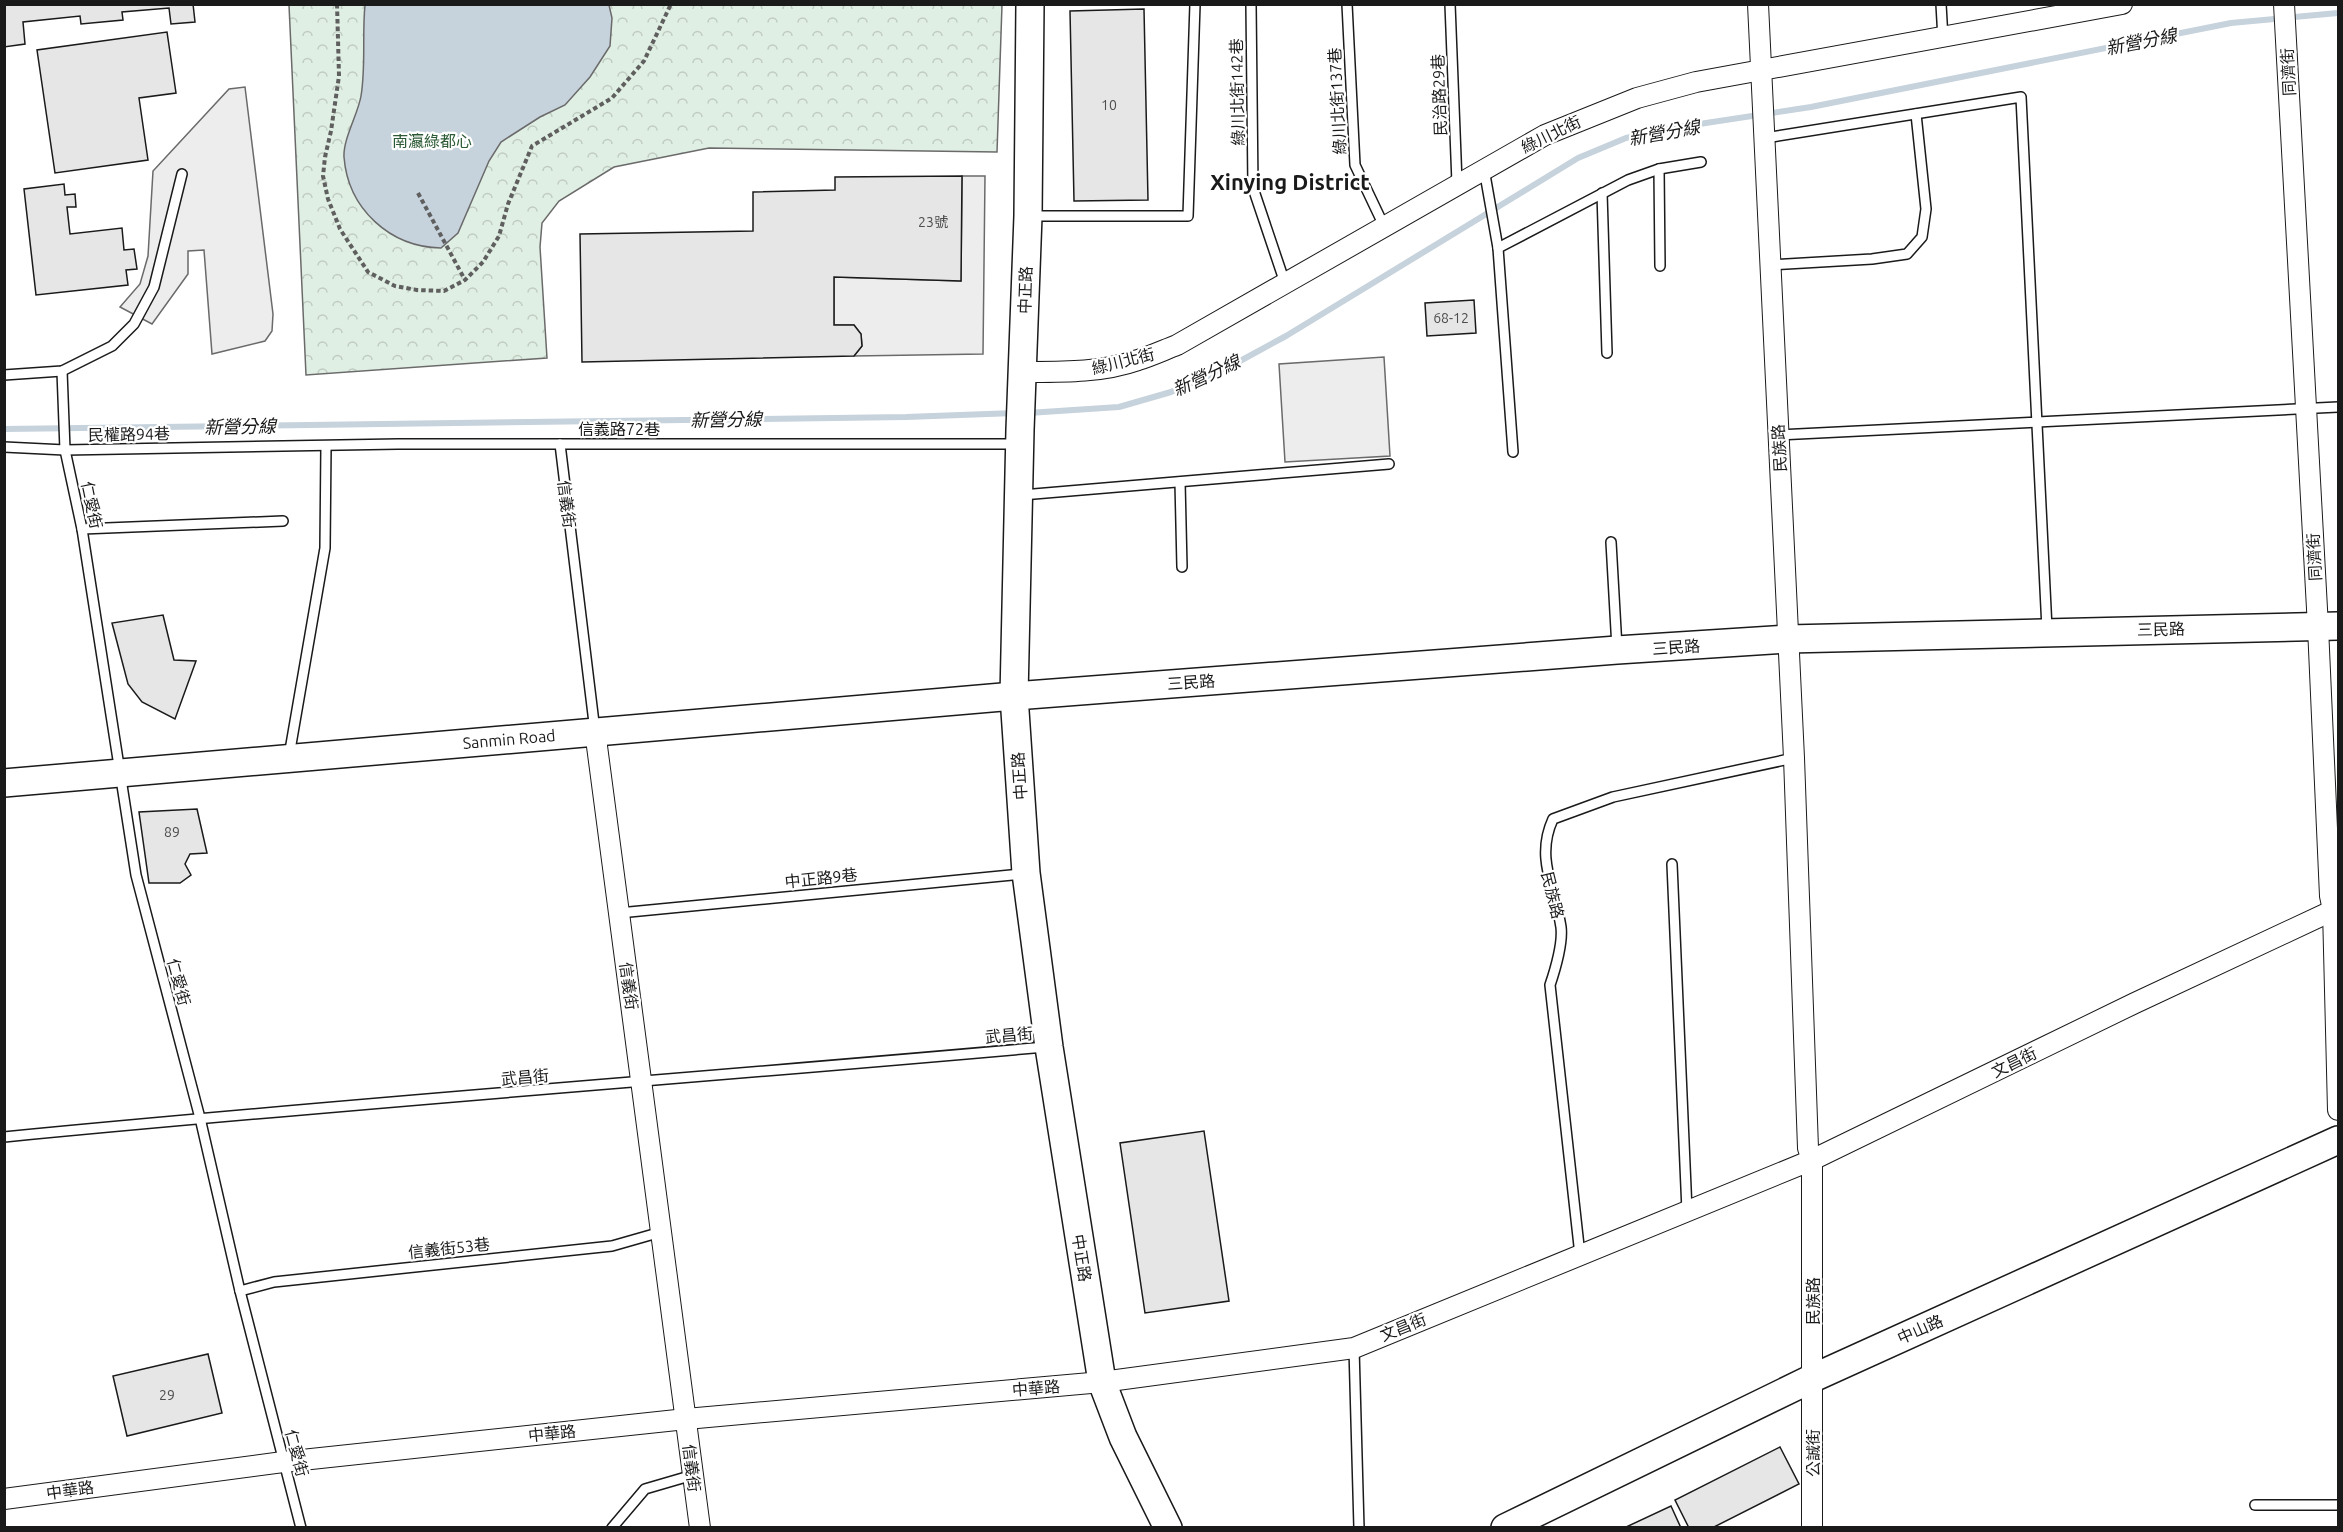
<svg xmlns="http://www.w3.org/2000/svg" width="2343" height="1532" font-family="Ubuntu,'Noto Sans TC',sans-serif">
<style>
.park{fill:url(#park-crowns);stroke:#6a6a6a;stroke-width:1.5}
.parking{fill:#ededed;stroke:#6a6a6a;stroke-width:1.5}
.water{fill:#c6d2dc;stroke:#6a6a6a;stroke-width:1.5}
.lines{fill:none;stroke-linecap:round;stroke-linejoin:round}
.stream{stroke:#c6d2dc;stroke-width:6}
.building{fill:#e6e6e6;stroke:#1a1a1a;stroke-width:1.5}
.lane-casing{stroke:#1a1a1a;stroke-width:12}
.street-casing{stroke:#1a1a1a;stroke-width:22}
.secondary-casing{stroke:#1a1a1a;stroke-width:30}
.path{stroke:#5f5f5f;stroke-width:4;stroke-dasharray:4.5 3;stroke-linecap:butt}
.lane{stroke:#fff;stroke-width:9}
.street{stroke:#fff;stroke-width:20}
.secondary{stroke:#fff;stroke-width:27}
.labels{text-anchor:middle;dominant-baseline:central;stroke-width:4.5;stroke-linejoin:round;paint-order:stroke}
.number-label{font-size:14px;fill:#4d4d4d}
.street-label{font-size:16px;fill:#1a1a1a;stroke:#fff}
.park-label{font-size:16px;fill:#2b5a34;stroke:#fff}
.water-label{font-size:18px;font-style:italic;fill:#1a1a1a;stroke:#fff}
.district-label{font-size:22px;font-weight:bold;fill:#1a1a1a;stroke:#fff}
</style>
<defs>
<pattern id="park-crowns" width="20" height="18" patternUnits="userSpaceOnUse" patternTransform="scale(1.5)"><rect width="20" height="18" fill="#e0efe3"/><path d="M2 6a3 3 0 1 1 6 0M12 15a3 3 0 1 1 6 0" fill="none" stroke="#c0ccc2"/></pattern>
</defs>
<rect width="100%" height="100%" fill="#fff"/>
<polygon class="park" points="289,5 1002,5 997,152 709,148 614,167 559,201 542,223 540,247 547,358 306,375"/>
<g class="parking">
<polygon points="245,87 273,314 272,331 265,341 212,354 204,250 188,251 188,274 152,324 120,307 140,284 148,256 153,171 229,89"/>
<polygon points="962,176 985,176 983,354 854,356 862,346 861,334 854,325 834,325 834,277 961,281"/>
<polygon points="1384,357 1390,456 1285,462 1279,364"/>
</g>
<path class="water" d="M 365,5 L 609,5 L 612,18 L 610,46 L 590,77 L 565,105 L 540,117 L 501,142 L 489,161 L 458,233 L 441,248 C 390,247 348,209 344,157 C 343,139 358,114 361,96 C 366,66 362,35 365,5 Z"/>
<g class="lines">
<g class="stream">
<polyline points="1028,413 1119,407 1171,392 1229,367 1286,336 1578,158 1626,138 1673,128 1811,107 2231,23 2338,13"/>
<polyline points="4,429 906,417 1015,413"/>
</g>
</g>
<g class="building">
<polygon points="4,4 193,4 195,22 171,24 169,8 122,12 123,20 81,24 80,16 23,22 25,44 4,47"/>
<polygon points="1144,9 1148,200 1074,201 1070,11"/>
<polygon points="167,32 176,93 139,98 148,160 55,173 37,50"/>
<polygon points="962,176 961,281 834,277 834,325 854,325 861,334 862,346 854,356 582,362 580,234 753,231 753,192 835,190 835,177"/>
<polygon points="64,184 65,195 75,194 76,207 67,207 70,234 122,228 124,250 134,249 137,269 126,270 128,285 36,295 24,189"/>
<polygon points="1474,300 1476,333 1427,336 1425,303"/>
<polygon points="163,615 174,660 196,661 175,719 142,702 128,684 112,623"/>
<polygon points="197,809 207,853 190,854 185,864 191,875 180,883 149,883 139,812"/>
<polygon points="1204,1131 1229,1301 1145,1313 1120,1143"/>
<polygon points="208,1354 222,1413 127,1436 113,1376"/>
<polygon points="1780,1447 1799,1484 1712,1528 1689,1528 1675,1500"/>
<polygon points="1671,1506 1681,1528 1624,1528"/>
</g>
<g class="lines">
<defs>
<g id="lane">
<polyline points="1251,4 1253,188 1285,283"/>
<polyline points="1347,4 1355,165 1384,226"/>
<polyline points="1450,4 1457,183"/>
<polyline points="1941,4 1943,39"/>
<polyline points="1765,138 2021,97 2047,629"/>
<polyline points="1484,169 1498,248 1513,452"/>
<polyline points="1659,169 1660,266"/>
<polyline points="1602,193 1607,353"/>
<polyline points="1030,216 1188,216 1195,4"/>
<polyline points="1498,248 1628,180 1659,169 1701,162"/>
<polyline points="1771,265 1872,259 1907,254 1922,237 1926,209 1916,114"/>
<polyline points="62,371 65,450 82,529 136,875 200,1118 240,1291 301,1528"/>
<polyline points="4,375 62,371 112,346 134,324 154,287 182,174"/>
<polyline points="1778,435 2338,407"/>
<polyline points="560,444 595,731"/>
<polyline points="4,447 65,450 398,444 1016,444"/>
<polyline points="1180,482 1182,567"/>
<polyline points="1022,495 1389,464"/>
<polyline points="82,529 283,521"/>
<polyline points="1611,542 1617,648"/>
<polyline points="289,756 325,548 326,446"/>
<polyline points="1672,864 1687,1211"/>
<polyline points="619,913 1022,874"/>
<path d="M 4,1137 C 351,1103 698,1078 1045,1047"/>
<path d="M 1580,1255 L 1550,985 C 1555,970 1563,943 1561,927 C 1555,888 1535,858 1553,819 L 1613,797 L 1794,758"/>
<polyline points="240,1291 274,1282 612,1246 661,1232"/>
<polyline points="1354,1348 1359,1528"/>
<polyline points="2255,1505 2338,1505"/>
<polyline points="612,1528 645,1489 693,1475"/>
</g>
<g id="street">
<polyline points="1758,4 1794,758 1808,1148 1812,1160 1812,1528"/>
<polyline points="2284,4 2318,627 2330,896 2333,910 2338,1110"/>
<path d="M 1022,372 C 1061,372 1101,373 1138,360 C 1151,356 1164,350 1177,345 L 1545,135 L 1637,98 L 1696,82 L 2122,4"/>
<polyline points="595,731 700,1528"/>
<polyline points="4,1499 283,1462 686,1419 1102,1382 1354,1348 1812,1160 2135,1003 2338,908"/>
</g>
<g id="secondary">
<polyline points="1030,4 1028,216 1020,430 1014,696 1026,873 1049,1047 1102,1382 1123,1437 1168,1528"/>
<polyline points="4,783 1014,696 1617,650 1788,639 2338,626"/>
<polyline points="1505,1528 1813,1378 2338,1140"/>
</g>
</defs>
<use href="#lane" class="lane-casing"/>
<use href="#street" class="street-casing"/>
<use href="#secondary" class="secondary-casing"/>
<g class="path">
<polyline points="337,4 339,76 331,131 325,157 323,176 328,199 340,229 368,272 395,286 417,290 444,291 465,280 483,262 499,236 508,204 532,146 612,98 644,61 671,4"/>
<polyline points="418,193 465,280"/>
</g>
<use href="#lane" class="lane"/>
<use href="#street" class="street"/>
<use href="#secondary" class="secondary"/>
</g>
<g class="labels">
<g class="number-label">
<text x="1109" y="105">10</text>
<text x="933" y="222">23號</text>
<text x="1451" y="318">68-12</text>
<text x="172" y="832">89</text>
<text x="167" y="1395">29</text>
</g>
<g class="street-label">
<text transform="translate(2288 72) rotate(-93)">同濟街</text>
<text transform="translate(1237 92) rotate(-91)">綠川北街142巷</text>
<text transform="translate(1439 95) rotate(-92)">民治路29巷</text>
<text transform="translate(1337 101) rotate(-93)">綠川北街137巷</text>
<text transform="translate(1551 134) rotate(-26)">綠川北街</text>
<text transform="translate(1025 290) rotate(-88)">中正路</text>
<text transform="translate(1123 361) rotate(-14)">綠川北街</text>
<text x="619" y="429">信義路72巷</text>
<text transform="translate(129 434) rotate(-1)">民權路94巷</text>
<text transform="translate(1779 448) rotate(-93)">民族路</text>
<text transform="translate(567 504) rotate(83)">信義街</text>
<text transform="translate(92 505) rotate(78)">仁愛街</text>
<text transform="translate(2314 557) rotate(-93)">同濟街</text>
<text transform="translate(2161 629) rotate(-1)">三民路</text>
<text transform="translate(1676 647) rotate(-4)">三民路</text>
<text transform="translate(1191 682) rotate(-4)">三民路</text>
<text transform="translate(509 739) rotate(-5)">Sanmin Road</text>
<text transform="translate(1019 776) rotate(-94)">中正路</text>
<text transform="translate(821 878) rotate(-6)">中正路9巷</text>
<text transform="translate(1553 895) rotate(76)">民族路</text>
<text transform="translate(179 982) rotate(75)">仁愛街</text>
<text transform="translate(629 986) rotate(82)">信義街</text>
<text transform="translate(1009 1035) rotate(-5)">武昌街</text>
<text transform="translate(2014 1062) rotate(-26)">文昌街</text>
<text transform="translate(525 1077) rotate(-5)">武昌街</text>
<text transform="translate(449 1248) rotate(-6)">信義街53巷</text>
<text transform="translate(1082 1258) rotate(81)">中正路</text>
<text transform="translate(1813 1301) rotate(-90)">民族路</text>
<text transform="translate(1403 1327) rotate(-22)">文昌街</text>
<text transform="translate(1920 1329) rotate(-24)">中山路</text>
<text transform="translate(1036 1388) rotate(-5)">中華路</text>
<text transform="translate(552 1433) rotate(-6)">中華路</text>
<text transform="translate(297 1453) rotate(75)">仁愛街</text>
<text transform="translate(1813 1453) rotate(-90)">公誠街</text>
<text transform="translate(692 1468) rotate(83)">信義街</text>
<text transform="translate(70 1490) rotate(-8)">中華路</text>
</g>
<g class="park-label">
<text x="432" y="141">南瀛綠都心</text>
</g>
<g class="water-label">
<text transform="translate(2141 41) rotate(-11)">新營分線</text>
<text transform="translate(1664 132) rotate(-10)">新營分線</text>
<text transform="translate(1206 375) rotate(-25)">新營分線</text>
<text transform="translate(726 419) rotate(-1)">新營分線</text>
<text transform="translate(240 426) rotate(-1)">新營分線</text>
</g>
<g class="district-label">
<text x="1290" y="181">Xinying District</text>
</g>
</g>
<rect width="2343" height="1532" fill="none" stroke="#1a1a1a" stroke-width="12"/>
</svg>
